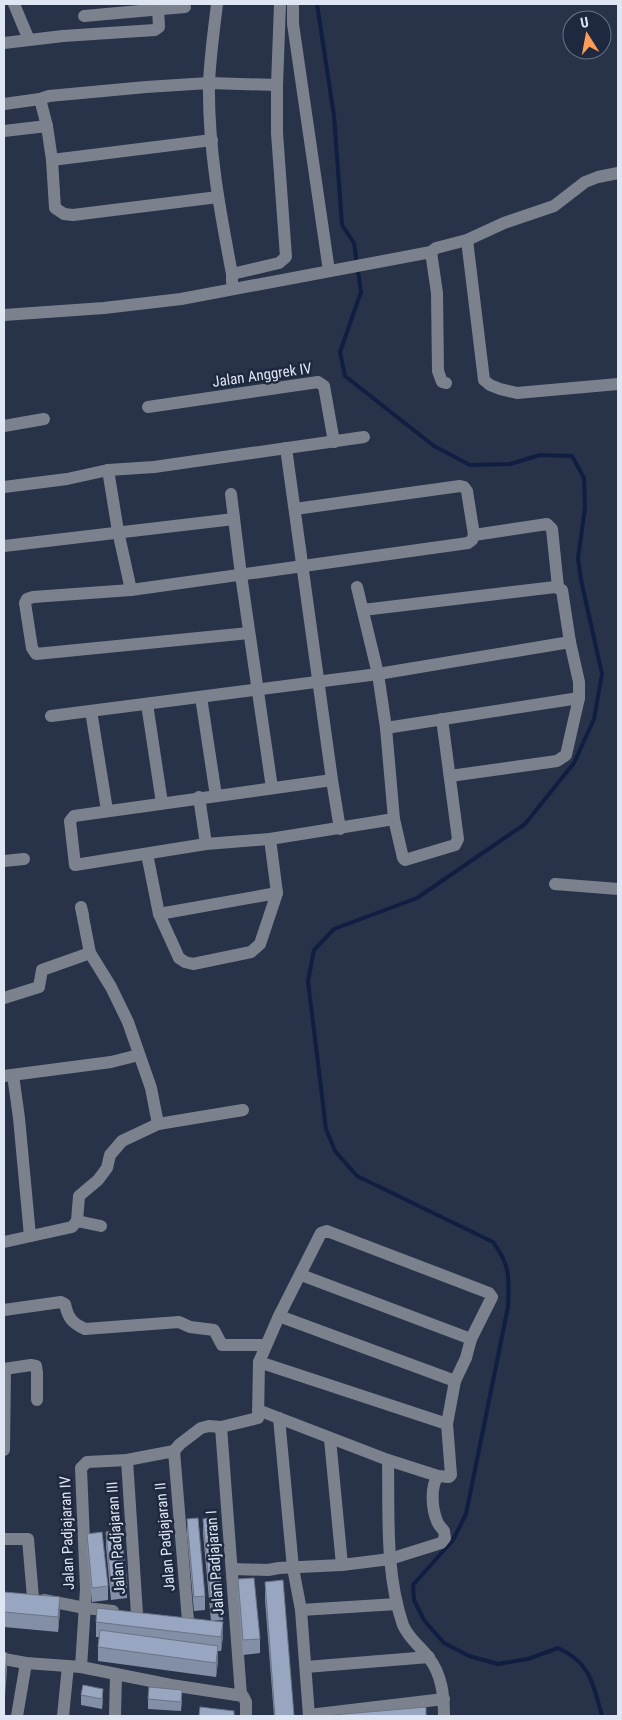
<svg xmlns="http://www.w3.org/2000/svg" width="622" height="1720" font-family="'Roboto Condensed',sans-serif">
<style>
.lines{fill:none;stroke-linecap:round;stroke-linejoin:round}
.stream{stroke:#101e42;stroke-width:4}
.minor{stroke:#7c828d;stroke-width:12}
.wall{fill:#838fa6}
.shaded-wall{fill:#6a7487}
.building{fill:#98a6c1;stroke:#6a7487}
.labels{text-anchor:middle;dominant-baseline:central;stroke-width:5;stroke-linejoin:round;paint-order:stroke}
.street-label{font-size:15px;fill:#dee6f4;stroke:#1e283e}
</style>
<rect width="100%" height="100%" fill="#283349"/>
<g class="lines">
<path class="stream" d="M 317,4 L 334,116 L 342,225 L 354,243 L 361,292 L 340,352 L 345,376 L 434,446 L 470,465 L 510,464 L 540,455 L 572,456 L 584,478 L 585,508 L 578,558 L 581,580 L 602,674 L 594,719 L 574,763 L 525,824 L 417,898 L 334,929 L 314,950 L 308,981 L 326,1129 L 335,1151 L 357,1176 L 493,1242 C 511,1266 509,1279 508,1307 L 466,1514 L 453,1540 L 413,1585 L 414,1600 L 424,1620 L 444,1643 L 469,1656 L 498,1664 L 528,1659 L 558,1648 C 591,1663 593,1684 602,1716"/>
<g class="minor">
<polyline points="14,4 29,40"/>
<path d="M 217,4 C 214,30 210,57 209,84 C 208,148 220,211 232,274 L 232,282"/>
<polyline points="293,4 293,24 329,271"/>
<polyline points="84,16 185,7"/>
<polyline points="4,43 63,36 155,30 159,27 158,9"/>
<polyline points="4,104 40,99"/>
<polyline points="4,131 47,126"/>
<polyline points="52,160 212,140"/>
<polyline points="218,197 73,215 64,214 55,208 52,160 47,126 40,99 49,96 146,87 209,83 277,85"/>
<polyline points="467,240 484,380 490,385 500,389 517,393 618,384"/>
<polyline points="431,252 437,293 438,371 442,382 446,383"/>
<polyline points="232,274 279,263 286,257 277,133 277,85 280,4"/>
<polyline points="4,315 104,308 181,299 431,252 436,248 467,240 504,223 554,206 585,182 598,177 618,173"/>
<polyline points="148,407 318,382 324,386 334,442"/>
<polyline points="4,426 44,419"/>
<polyline points="286,448 332,780 340,829"/>
<polyline points="108,470 118,531 131,590"/>
<polyline points="4,487 67,479 108,470 154,467 364,437"/>
<polyline points="231,494 241,575 272,788"/>
<polyline points="474,535 547,524 552,529 558,587"/>
<polyline points="4,546 234,519"/>
<polyline points="357,587 378,674 386,728 394,819 403,858 405,860 455,845 458,839 442,719"/>
<polyline points="363,610 555,587 562,590 570,642 579,682 579,698 566,755 557,761 450,776"/>
<polyline points="249,633 36,654 32,648 25,603 27,599 33,597 131,590 468,543 472,540 474,535 467,491 464,487 460,486 295,509"/>
<polyline points="201,697 216,796"/>
<polyline points="147,704 162,803"/>
<polyline points="91,711 107,810"/>
<polyline points="51,716 378,674 570,642"/>
<polyline points="386,728 579,698"/>
<polyline points="332,780 74,816 70,821 75,865 206,844 270,839 394,819"/>
<polyline points="199,797 206,844"/>
<polyline points="147,854 159,914 179,958 185,962 193,964 251,952 260,944 277,893 270,839"/>
<polyline points="4,861 24,859"/>
<polyline points="555,884 618,889"/>
<polyline points="159,914 277,893"/>
<polyline points="83,915 81,907 90,953 111,987 128,1022 151,1088 158,1124"/>
<polyline points="4,998 39,987 42,970 90,953"/>
<polyline points="13,1075 19,1118 30,1236"/>
<polyline points="4,1076 111,1062 139,1055"/>
<polyline points="77,1221 101,1226"/>
<polyline points="4,1242 72,1227 77,1221 79,1196 98,1180 107,1168 110,1155 122,1141 158,1124 243,1110"/>
<polyline points="301,1275 471,1339"/>
<path d="M 4,1310 L 61,1302 L 65,1304 C 68,1318 72,1323 85,1329 L 179,1322 L 190,1327 L 214,1330 L 222,1345 L 265,1345"/>
<polyline points="279,1316 455,1381"/>
<polyline points="259,1362 447,1424"/>
<polyline points="4,1369 31,1365 36,1366 37,1373 37,1400"/>
<polyline points="279,1418 293,1568 301,1610 309,1716"/>
<polyline points="221,1427 241,1695"/>
<polyline points="330,1439 342,1565"/>
<polyline points="4,1450 5,1369"/>
<polyline points="174,1451 188,1621"/>
<polyline points="127,1460 137,1614"/>
<path d="M 388,1460 C 389,1515 385,1572 403,1625 C 409,1639 420,1646 429,1658 C 442,1675 444,1696 444,1716"/>
<polyline points="4,1539 28,1539 33,1598"/>
<path d="M 232,1569 L 268,1570 L 279,1568 L 342,1565 L 390,1559 L 441,1543 L 445,1538 L 444,1531 C 442,1528 438,1525 437,1521 C 432,1509 430,1487 438,1476"/>
<polyline points="44,1600 85,1608 113,1611"/>
<polyline points="301,1610 397,1604"/>
<polyline points="4,1659 26,1663 81,1667 171,1685 243,1696 246,1702 246,1716"/>
<polyline points="81,1667 86,1589 81,1468 87,1462 127,1460 174,1451 180,1444 201,1428 209,1426 221,1427 258,1418 259,1362 279,1316 321,1233 327,1231 489,1293 492,1297 471,1339 466,1358 455,1381 447,1424 451,1475 449,1477 438,1476 388,1460 258,1410"/>
<polyline points="306,1667 429,1657"/>
<polyline points="309,1715 444,1699"/>
<polyline points="17,1716 26,1663"/>
<polyline points="63,1716 68,1666"/>
<polyline points="115,1716 116,1674"/>
</g>
</g>
<g class="wall">
<polygon points="187,1519 205,1596 205,1610 194,1611 187,1534"/>
<polygon points="203,1519 223,1605 223,1620 211,1621 203,1533"/>
<polygon points="106,1532 127,1584 127,1598 111,1600 106,1547"/>
<polygon points="87,1534 108,1586 108,1600 92,1602 87,1548"/>
<polygon points="238,1579 260,1639 260,1653 243,1655 238,1593"/>
<polygon points="265,1582 294,1716 274,1716 265,1600"/>
<polygon points="4,1592 60,1611 58,1632 4,1627"/>
<polygon points="96,1622 223,1636 221,1651 218,1651 218,1661 216,1677 98,1661 98,1647 99,1637 96,1637"/>
<polygon points="81,1695 103,1698 102,1709 81,1705"/>
<polygon points="148,1699 182,1700 181,1711 148,1709"/>
</g>
<g class="shaded-wall">
<polygon points="60,1597 60,1611 58,1632 58,1617"/>
<polygon points="223,1622 223,1636 221,1651 221,1637"/>
<polygon points="218,1646 218,1661 216,1677 216,1663"/>
<polygon points="7,1653 7,1671 4,1709 4,1690"/>
<polygon points="103,1689 103,1698 102,1709 102,1699"/>
</g>
<g class="building">
<polygon points="214,1517 223,1605 211,1606 203,1519"/>
<polygon points="198,1518 205,1596 194,1597 187,1519"/>
<polygon points="121,1531 127,1584 111,1585 106,1532"/>
<polygon points="102,1532 108,1586 92,1588 87,1534"/>
<polygon points="254,1578 260,1639 243,1640 238,1579"/>
<polygon points="283,1580 294,1716 275,1716 265,1582"/>
<polygon points="4,1592 60,1597 58,1617 4,1612"/>
<polygon points="97,1608 223,1622 221,1637 96,1622"/>
<polygon points="100,1630 218,1646 216,1663 98,1647"/>
<polygon points="4,1652 7,1653 4,1690"/>
<polygon points="83,1685 103,1689 102,1699 81,1695"/>
<polygon points="149,1687 182,1690 181,1702 148,1699"/>
<polygon points="200,1707 234,1711 234,1716 199,1716"/>
<polygon points="426,1707 426,1716 333,1716 333,1715"/>
</g>
<g class="labels">
<g class="street-label">
<text transform="translate(262 375) rotate(-8)">Jalan Anggrek IV</text>
<text transform="translate(67 1533) rotate(-92)">Jalan Padjajaran IV</text>
<text transform="translate(165 1537) rotate(-95)">Jalan Padjajaran II</text>
<text transform="translate(116 1538) rotate(-94)">Jalan Padjajaran III</text>
<text transform="translate(215 1563) rotate(-94)">Jalan Padjajaran I</text>
</g>
</g>
<rect width="622" height="1720" fill="none" stroke="#dee6f4" stroke-width="10"/>
<g transform="translate(587 35) rotate(349)"><circle r="24" fill="#1e283e" stroke="#6b7487"/>
<path d="M0-4L9 19L0 12L-9 19Z" fill="#fd9c56"/>
<text y="-8" font-size="14" font-weight="bold" text-anchor="middle" fill="#dee6f4">U</text>
</g>
</svg>
